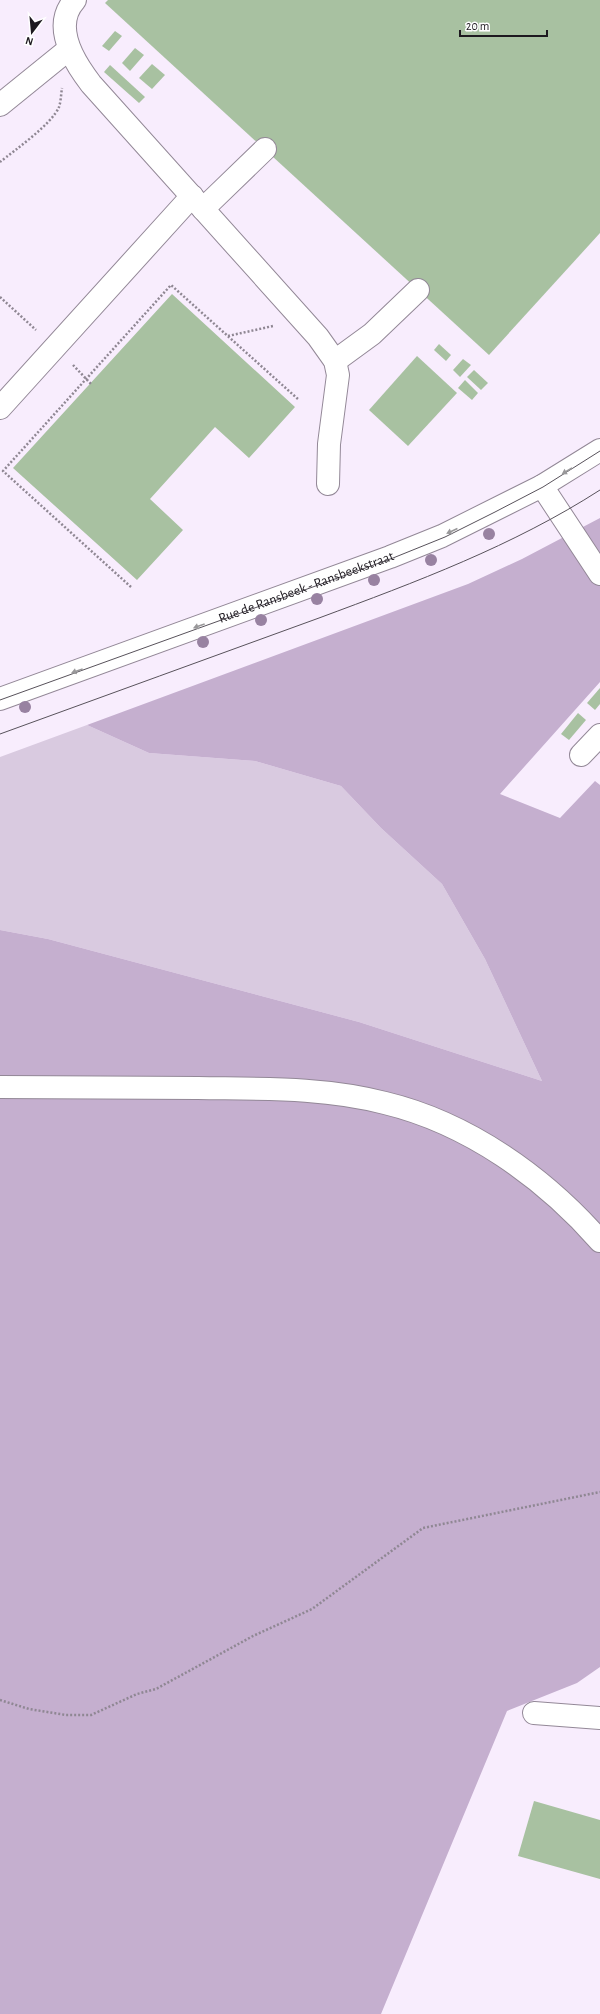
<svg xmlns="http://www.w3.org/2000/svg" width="600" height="2014" font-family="'Alegreya Sans',sans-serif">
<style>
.green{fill:#d9cae0}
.forest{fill:#c5afcf}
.building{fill:#a8c1a1}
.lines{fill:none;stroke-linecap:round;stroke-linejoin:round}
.minor-casing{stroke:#938897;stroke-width:24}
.path{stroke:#8f8793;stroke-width:2.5;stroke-dasharray:2 2;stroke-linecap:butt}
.minor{stroke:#fff;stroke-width:22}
.tram{stroke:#58525b;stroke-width:1}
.tree{fill:#9882a1}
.oneway{fill:#99989a}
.labels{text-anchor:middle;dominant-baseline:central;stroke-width:3.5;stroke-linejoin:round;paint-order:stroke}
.street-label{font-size:14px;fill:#1d191f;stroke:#fff}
</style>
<rect width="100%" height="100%" fill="#f8edfd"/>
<polygon class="green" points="87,725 149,753 255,761 341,786 381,828 442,884 485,959 542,1081 359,1022 48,939 0,930 0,757"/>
<polygon class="forest" points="600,518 600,682 500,794 560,818 595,781 600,785 600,1667 577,1683 507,1711 381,2014 0,2014 0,930 48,939 359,1022 542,1081 485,959 442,884 381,828 341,786 255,761 149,753 87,725 468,584 522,559"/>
<g class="building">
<polygon points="108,0 600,0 600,233 489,355 105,3"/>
<polygon points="115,31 122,36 109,51 102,46"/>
<polygon points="135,48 144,55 130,71 122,63"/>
<polygon points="152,64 165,75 152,89 139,78"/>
<polygon points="110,65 145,97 139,103 104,72"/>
<polygon points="172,294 295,407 249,458 215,427 150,499 183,530 137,580 13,468"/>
<polygon points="439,344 451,355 446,361 434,350"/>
<polygon points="417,356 457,393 408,446 369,410"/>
<polygon points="463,359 471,365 460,377 453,370"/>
<polygon points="474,370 488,383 481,390 467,377"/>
<polygon points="465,380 478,393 472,400 458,388"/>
<polygon points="600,688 600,704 595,710 587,703"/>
<polygon points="578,713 586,720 569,740 561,734"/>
<polygon points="534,1801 600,1820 600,1879 518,1856"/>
</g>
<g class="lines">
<defs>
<g id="minor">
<path d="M 75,0 C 51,26 74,62 91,84 L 318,337 L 335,361 L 338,375 L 329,444 L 328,484"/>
<polyline points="0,105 69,49"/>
<polyline points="203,209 265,149"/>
<polyline points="335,361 372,334 418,290"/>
<polyline points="0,408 192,196"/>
<polyline points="542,486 600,574"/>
<path id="s1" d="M 0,699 L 390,557 L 442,536 L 542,486 L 600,450"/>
<polyline points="581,755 600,735"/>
<path d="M 0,1087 C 66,1087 132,1088 198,1088 C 261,1089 324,1087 385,1103 C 468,1123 544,1177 600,1241"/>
<polyline points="534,1713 600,1718"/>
</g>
</defs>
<use href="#minor" class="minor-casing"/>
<g class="path">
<path d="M 0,162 C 15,150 52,124 59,107 C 61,101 61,94 62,88"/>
<polyline points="0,297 36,330"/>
<polyline points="228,336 273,326"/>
<polyline points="73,365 91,384"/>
<polyline points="131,587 3,471 171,285 299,400"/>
<polyline points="0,1700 29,1709 66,1715 91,1715 137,1694 156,1689 253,1636 312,1609 423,1528 600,1492"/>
</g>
<use href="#minor" class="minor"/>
<g class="tram">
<polyline points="0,700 393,558 445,537 495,512 543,487 600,451"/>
<path d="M 0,734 C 106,695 213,657 319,618 C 416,582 513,546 600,490"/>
</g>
</g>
<g class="tree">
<circle cx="489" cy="534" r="6"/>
<circle cx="431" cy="560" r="6"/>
<circle cx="374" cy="580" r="6"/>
<circle cx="317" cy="599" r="6"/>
<circle cx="261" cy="620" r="6"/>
<circle cx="203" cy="642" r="6"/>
<circle cx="25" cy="707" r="6"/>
</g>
<defs><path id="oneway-solid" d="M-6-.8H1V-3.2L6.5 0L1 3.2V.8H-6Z"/></defs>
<g class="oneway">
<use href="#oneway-solid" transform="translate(567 471) rotate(148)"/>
<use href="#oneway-solid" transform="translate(452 531) rotate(155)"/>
<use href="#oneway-solid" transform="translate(199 626) rotate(160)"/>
<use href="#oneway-solid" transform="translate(77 671) rotate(160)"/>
</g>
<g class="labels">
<g class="street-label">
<text stroke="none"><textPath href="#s1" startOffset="326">Rue de Ransbeek - Ransbeekstraat</textPath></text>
</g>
</g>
<g transform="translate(32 32) rotate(196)" stroke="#ffffff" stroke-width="3" paint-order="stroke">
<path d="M0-3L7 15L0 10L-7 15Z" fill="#1d191f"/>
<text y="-6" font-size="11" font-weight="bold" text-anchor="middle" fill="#1d191f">N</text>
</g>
<path d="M460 30v6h87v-6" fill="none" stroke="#1d191f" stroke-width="2"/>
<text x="466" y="30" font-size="12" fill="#1d191f" stroke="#ffffff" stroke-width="3" paint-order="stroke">20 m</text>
</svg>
